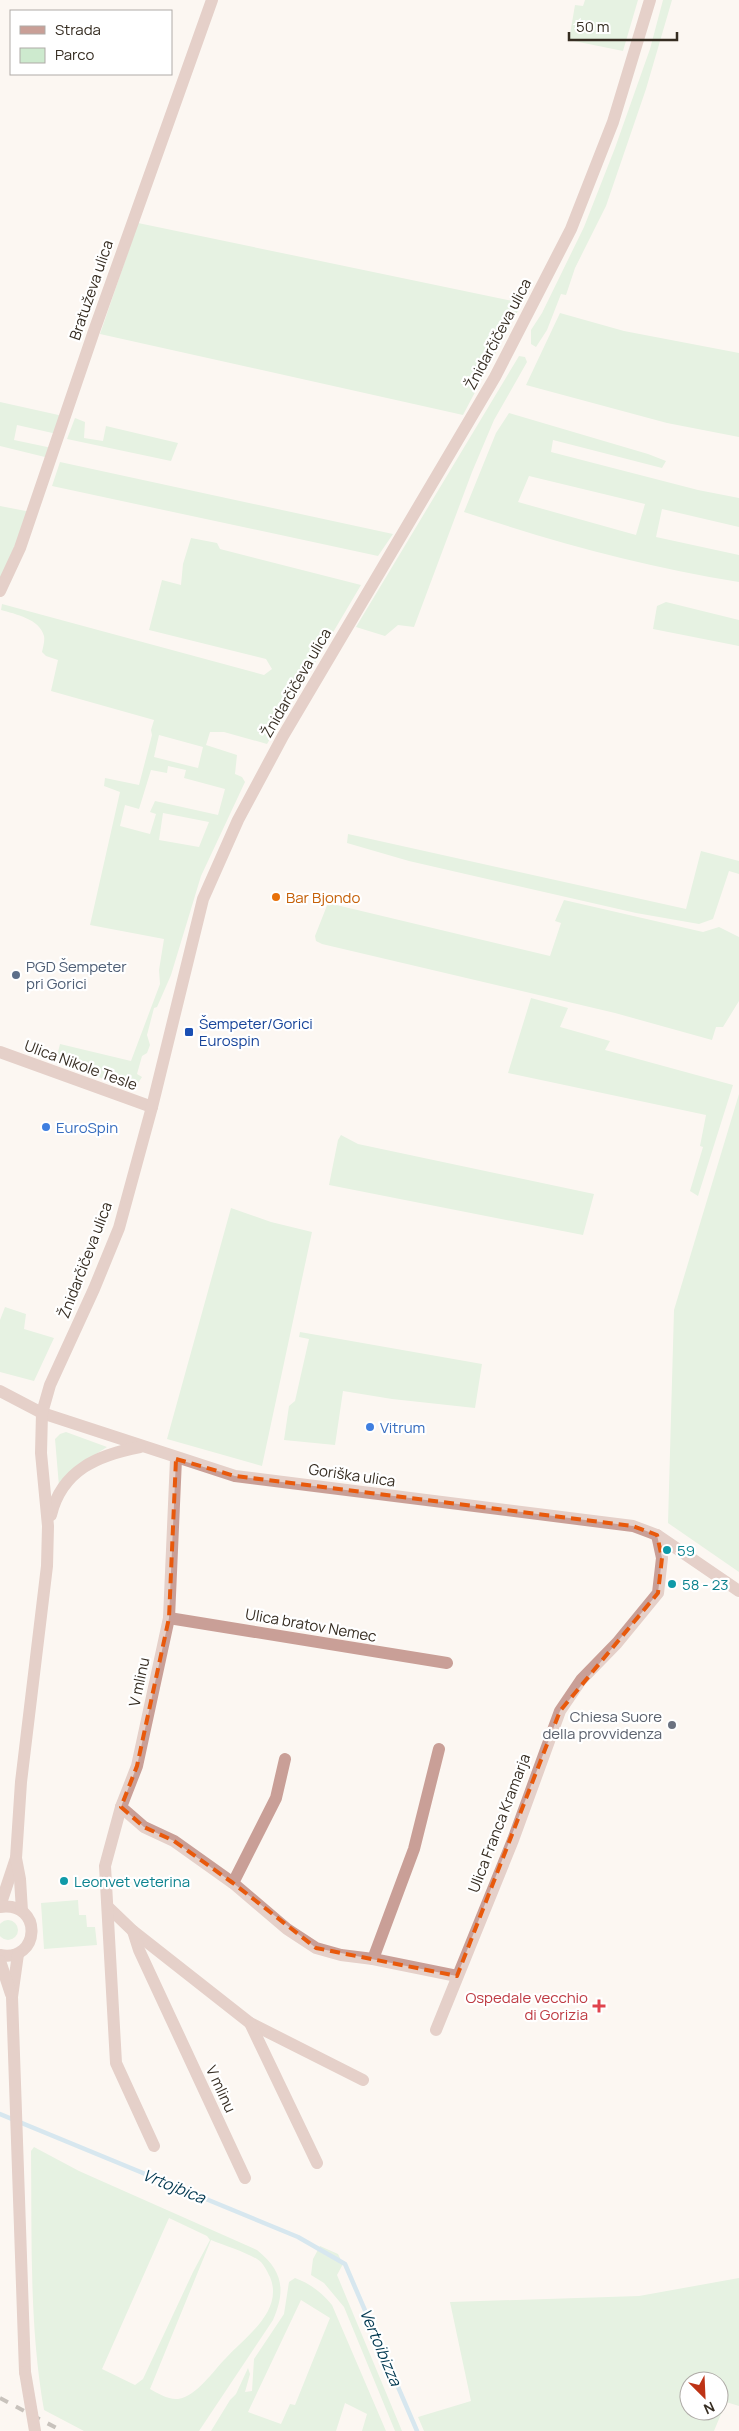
<svg xmlns="http://www.w3.org/2000/svg" width="739" height="2431" font-family="Manrope,sans-serif">
<style>
.green{fill:#cdeace;fill-rule:evenodd}
.lines{fill:none;stroke-linecap:round;stroke-linejoin:round}
.stream{stroke:#abd3eb;stroke-width:4.5}
.minor{stroke:#c99f97;stroke-width:12}
.tertiary{stroke:#c99f97;stroke-width:12}
.rail{stroke:#8a827a;stroke-width:4;stroke-dasharray:9 9;stroke-linecap:butt}
.tertiary-bridge{stroke:#c99f97;stroke-width:12}
.marked{fill:none;stroke:#e8590c;stroke-width:4;stroke-dasharray:10 6;stroke-linejoin:round}
.food-dot{fill:#e8710a;stroke:#fff;stroke-width:2}
.service-dot{fill:#5c6f8a;stroke:#fff;stroke-width:2}
.transit-dot{fill:#1a4fb4;stroke:#fff;stroke-width:2}
.shop-dot{fill:#3f7fe0;stroke:#fff;stroke-width:2}
.culture-dot{fill:#0f9aa8;stroke:#fff;stroke-width:2}
.worship-dot{fill:#6b7280;stroke:#fff;stroke-width:2}
.health-dot{fill:#e0444e;stroke:#fff;stroke-width:2}
.labels{text-anchor:middle;dominant-baseline:central;stroke-width:4.5;stroke-linejoin:round;paint-order:stroke}
.street-label{font-size:15px;fill:#362d22;stroke:#fff}
.food-label{font-size:15px;fill:#c56008;stroke:#fff;text-anchor:start}
.service-label{font-size:15px;fill:#4e5e75;stroke:#fff;text-anchor:start}
.transit-label{font-size:15px;fill:#164399;stroke:#fff;text-anchor:start}
.shop-label{font-size:15px;fill:#366cbe;stroke:#fff;text-anchor:start}
.culture-label{font-size:15px;fill:#0d838f;stroke:#fff;text-anchor:start}
.worship-label{font-size:15px;fill:#5b616d;stroke:#fff;text-anchor:end}
.health-label{font-size:15px;fill:#be3a42;stroke:#fff;text-anchor:end}
.water-label{font-size:16px;font-style:italic;fill:#033951;stroke:#fff}
</style>
<rect width="100%" height="100%" fill="#fcf7f2"/>
<g class="green">
<polygon points="585,0 638,0 623,51 569,40 575,5 583,6"/>
<polygon points="663,0 672,0 646,89 606,206 575,268 566,295 561,294 547,330 536,347 531,344 531,330 542,313 584,227 615,148 650,49"/>
<polygon points="138,223 522,303 463,415 100,334"/>
<polygon points="560,313 624,331 739,353 739,437 667,423 526,385"/>
<polygon points="519,356 525,357 527,362 494,420 472,472 414,627 398,625 385,636 356,627"/>
<polygon points="0,402 63,416 57,434 17,425 14,440 52,448 49,458 0,446"/>
<path d="M 509,413 L 648,454 L 666,461 L 662,468 L 553,440 L 551,452 L 698,490 L 739,498 L 739,527 L 662,509 L 656,537 L 739,555 L 739,582 C 644,567 554,542 464,512 L 496,433 ZM 529,476 L 645,504 L 636,535 L 518,502 Z"/>
<polygon points="75,418 85,422 84,438 103,441 106,426 178,443 171,461 67,439"/>
<polygon points="60,462 393,534 378,556 52,486"/>
<polygon points="0,506 31,512 0,579"/>
<path d="M 191,538 L 217,543 L 220,549 L 361,585 L 267,744 L 224,732 L 210,732 L 206,745 L 237,755 L 235,774 L 242,777 L 245,782 L 201,876 L 171,975 L 157,1007 L 154,1008 L 147,1035 L 150,1045 L 147,1053 L 142,1056 L 137,1074 L 142,1077 L 134,1089 L 131,1090 L 56,1060 L 60,1044 L 131,1061 L 160,984 L 159,970 L 164,939 L 90,925 L 120,792 L 104,786 L 105,778 L 139,785 L 152,735 L 151,730 L 154,720 L 51,691 L 58,660 L 46,656 L 42,652 C 43,647 45,641 44,636 C 40,619 15,614 1,610 L 2,604 L 264,675 L 272,669 L 266,659 L 149,630 L 162,580 L 181,585 L 183,564 ZM 159,735 L 203,747 L 198,768 L 154,757 ZM 168,766 L 186,770 L 184,778 L 225,789 L 218,815 L 155,801 L 150,812 L 156,814 L 150,834 L 120,826 L 125,805 L 139,809 L 151,770 L 167,773 ZM 163,813 L 209,822 L 199,847 L 159,840 Z"/>
<polygon points="666,602 739,620 739,646 653,629 657,606"/>
<polygon points="348,834 686,909 701,851 739,861 739,874 729,871 713,919 699,924 636,913 409,861 347,843"/>
<polygon points="564,900 703,932 719,927 739,937 739,1001 723,1027 716,1027 712,1040 615,1013 322,944 316,941 315,936 328,903 550,956 561,923 555,921"/>
<polygon points="531,998 568,1008 560,1027 610,1041 605,1050 733,1085 698,1196 690,1191 703,1147 700,1146 706,1115 508,1073"/>
<polygon points="739,1094 739,1572 668,1523 674,1310"/>
<polygon points="341,1135 358,1144 594,1194 583,1235 329,1185 338,1140"/>
<polygon points="231,1208 271,1222 312,1232 262,1466 167,1439"/>
<polygon points="5,1307 26,1314 24,1329 54,1338 34,1381 0,1372 0,1320"/>
<polygon points="300,1332 482,1364 475,1408 392,1399 343,1391 335,1445 284,1440 289,1406 295,1401 309,1339 299,1337"/>
<polygon points="66,1432 107,1447 82,1463 59,1486 55,1439 60,1434"/>
<polygon points="78,1900 79,1915 86,1915 87,1927 95,1927 97,1945 44,1949 41,1903"/>
<circle cx="8" cy="1930" r="10"/>
<path d="M 34,2147 L 79,2171 L 257,2250 C 283,2271 286,2290 273,2320 L 199,2431 L 84,2431 L 44,2410 C 29,2325 32,2237 31,2151 ZM 169,2218 L 207,2236 L 210,2240 L 193,2272 L 143,2379 L 135,2385 L 102,2369 ZM 211,2240 C 226,2246 243,2251 257,2259 C 263,2262 267,2271 270,2277 C 284,2311 246,2336 226,2358 C 213,2371 197,2396 178,2399 C 169,2400 157,2393 150,2389 Z"/>
<polygon points="320,2246 338,2254 343,2264 337,2275 402,2431 395,2431 344,2307 324,2283 311,2275 313,2259"/>
<path d="M 295,2278 C 311,2284 321,2292 332,2305 L 386,2431 L 362,2431 L 367,2414 L 345,2403 L 336,2431 L 211,2431 L 230,2400 L 236,2394 L 248,2368 L 250,2374 L 245,2392 L 252,2391 L 254,2359 L 284,2314 L 289,2282 ZM 301,2300 L 330,2318 L 295,2405 L 290,2404 L 281,2424 L 248,2412 Z"/>
<path d="M 739,2278 L 739,2406 L 726,2402 L 714,2431 L 424,2431 L 418,2417 L 471,2401 L 450,2302 L 639,2296 ZM 689,2381 L 719,2381 L 719,2411 L 689,2411 Z"/>
</g>
<g class="lines">
<polyline class="stream" points="0,2114 298,2237 345,2264 417,2431"/>
<g class="minor">
<polyline points="0,591 20,548 94,331 212,0"/>
<polyline points="0,1052 152,1107"/>
<polyline points="0,1391 42,1413"/>
<polyline points="169,1618 447,1663"/>
<polyline points="121,1807 144,1827 174,1841 233,1883 287,1929 316,1948 341,1955 373,1959 414,1849 439,1749"/>
<polyline points="233,1883 276,1798 285,1759"/>
<polyline points="108,1907 133,1931 250,2023 363,2080"/>
<polyline points="133,1931 139,1950 245,2178"/>
<polyline points="373,1959 457,1976"/>
<polyline points="250,2023 317,2163"/>
<polyline points="436,2030 513,1840 560,1711 581,1680 617,1643 658,1593 662,1558 657,1535"/>
<polyline points="154,2146 116,2063 105,1866 121,1807 137,1766 169,1618 176,1459"/>
</g>
<g class="tertiary">
<polyline points="42,1413 235,1476 633,1526 657,1535 739,1591"/>
<path d="M 51,1515 C 62,1470 98,1455 140,1447"/>
<polyline points="0,1906 16,1858"/>
<path d="M 0,1907 C 44,1901 40,1963 0,1955"/>
<polyline points="22,1911 20,1879 16,1858 21,1782 47,1566 48,1526 41,1453 42,1413 50,1385 94,1289 119,1228 152,1107 203,899 238,820 283,736 495,377 571,229 613,122 650,0"/>
<polyline points="18,1954 12,1997 25,2372"/>
<polyline points="0,1961 11,1994"/>
</g>
<polyline class="rail" points="0,2398 62,2431"/>
<polyline class="tertiary-bridge" points="25,2372 35,2431"/>
</g>
<path d="M0 0H739V2431H0ZM 176,1459 L 235,1476 L 633,1526 L 657,1535 L 662,1558 L 658,1593 L 560,1711 L 457,1976 L 316,1948 L 233,1883 L 174,1841 L 144,1827 L 121,1807 L 137,1766 L 169,1618 Z" fill="#fcf7f2" fill-opacity=".55" fill-rule="evenodd"/>
<path class="marked" d="M 176,1459 L 235,1476 L 633,1526 L 657,1535 L 662,1558 L 658,1593 L 560,1711 L 457,1976 L 316,1948 L 233,1883 L 174,1841 L 144,1827 L 121,1807 L 137,1766 L 169,1618 Z"/>
<circle class="food-dot" cx="276" cy="897" r="5"/>
<circle class="service-dot" cx="16" cy="975" r="5"/>
<rect class="transit-dot" x="184" y="1027" width="10" height="10" rx="2.5"/>
<g class="shop-dot">
<circle cx="46" cy="1127" r="5"/>
<circle cx="370" cy="1427" r="5"/>
</g>
<g class="culture-dot">
<circle cx="667" cy="1550" r="5"/>
<circle cx="672" cy="1584" r="5"/>
<circle cx="64" cy="1881" r="5"/>
</g>
<circle class="worship-dot" cx="672" cy="1725" r="5"/>
<path class="health-dot" d="M596.5 1998.5h5v5h5v5h-5v5h-5v-5h-5v-5h5z"/>
<g class="labels">
<g class="street-label">
<text transform="translate(91 290) rotate(-71)">Bratuževa ulica</text>
<text transform="translate(498 334) rotate(-62)">Žnidarčičeva ulica</text>
<text transform="translate(296 683) rotate(-60)">Žnidarčičeva ulica</text>
<text transform="translate(81 1065) rotate(20)">Ulica Nikole Tesle</text>
<text transform="translate(85 1260) rotate(-69)">Žnidarčičeva ulica</text>
<text transform="translate(352 1475) rotate(8)">Goriška ulica</text>
<text transform="translate(311 1625) rotate(10)">Ulica bratov Nemec</text>
<text transform="translate(139 1682) rotate(-78)">V mlinu</text>
<text transform="translate(499 1823) rotate(-69)">Ulica Franca Kramarja</text>
<text transform="translate(221 2089) rotate(65)">V mlinu</text>
</g>
<g class="food-label">
<text x="286" y="897">Bar Bjondo</text>
</g>
<g class="service-label">
<text x="26" y="966">PGD Šempeter<tspan x="26" dy="17">pri Gorici</tspan></text>
</g>
<g class="transit-label">
<text x="199" y="1023">Šempeter/Gorici<tspan x="199" dy="17">Eurospin</tspan></text>
</g>
<g class="shop-label">
<text x="56" y="1127">EuroSpin</text>
<text x="380" y="1427">Vitrum</text>
</g>
<g class="culture-label">
<text x="677" y="1550">59</text>
<text x="682" y="1584">58 - 23</text>
<text x="74" y="1881">Leonvet veterina</text>
</g>
<g class="worship-label">
<text x="662" y="1716">Chiesa Suore<tspan x="662" dy="17">della provvidenza</tspan></text>
</g>
<g class="health-label">
<text x="588" y="1997">Ospedale vecchio<tspan x="588" dy="17">di Gorizia</tspan></text>
</g>
<g class="water-label">
<text transform="translate(174 2186) rotate(22)">Vrtojbica</text>
<text transform="translate(381 2347) rotate(67)">Vertoibizza</text>
</g>
</g>
<rect x="10" y="10" width="162" height="65" fill="#ffffff" stroke="#afaba7"/>
<rect x="20" y="26" width="25" height="8" fill="#c99f97" stroke="#afaba7"/>
<text x="55" y="35" font-size="15" fill="#362d22">Strada</text>
<rect x="20" y="48" width="25" height="15" fill="#cdeace" stroke="#afaba7"/>
<text x="55" y="60" font-size="15" fill="#362d22">Parco</text>
<g transform="translate(704 2396) rotate(156)"><circle r="24" fill="#ffffff" stroke="#afaba7"/>
<path d="M0-4L9 19L0 12L-9 19Z" fill="#be3315"/>
<text y="-8" font-size="14" font-weight="bold" text-anchor="middle" fill="#362d22">N</text>
</g>
<path d="M569 32v8h108v-8" fill="none" stroke="#362d22" stroke-width="2.5"/>
<text x="576" y="32" font-size="15" fill="#362d22" stroke="#ffffff" stroke-width="4" paint-order="stroke">50 m</text>
</svg>
